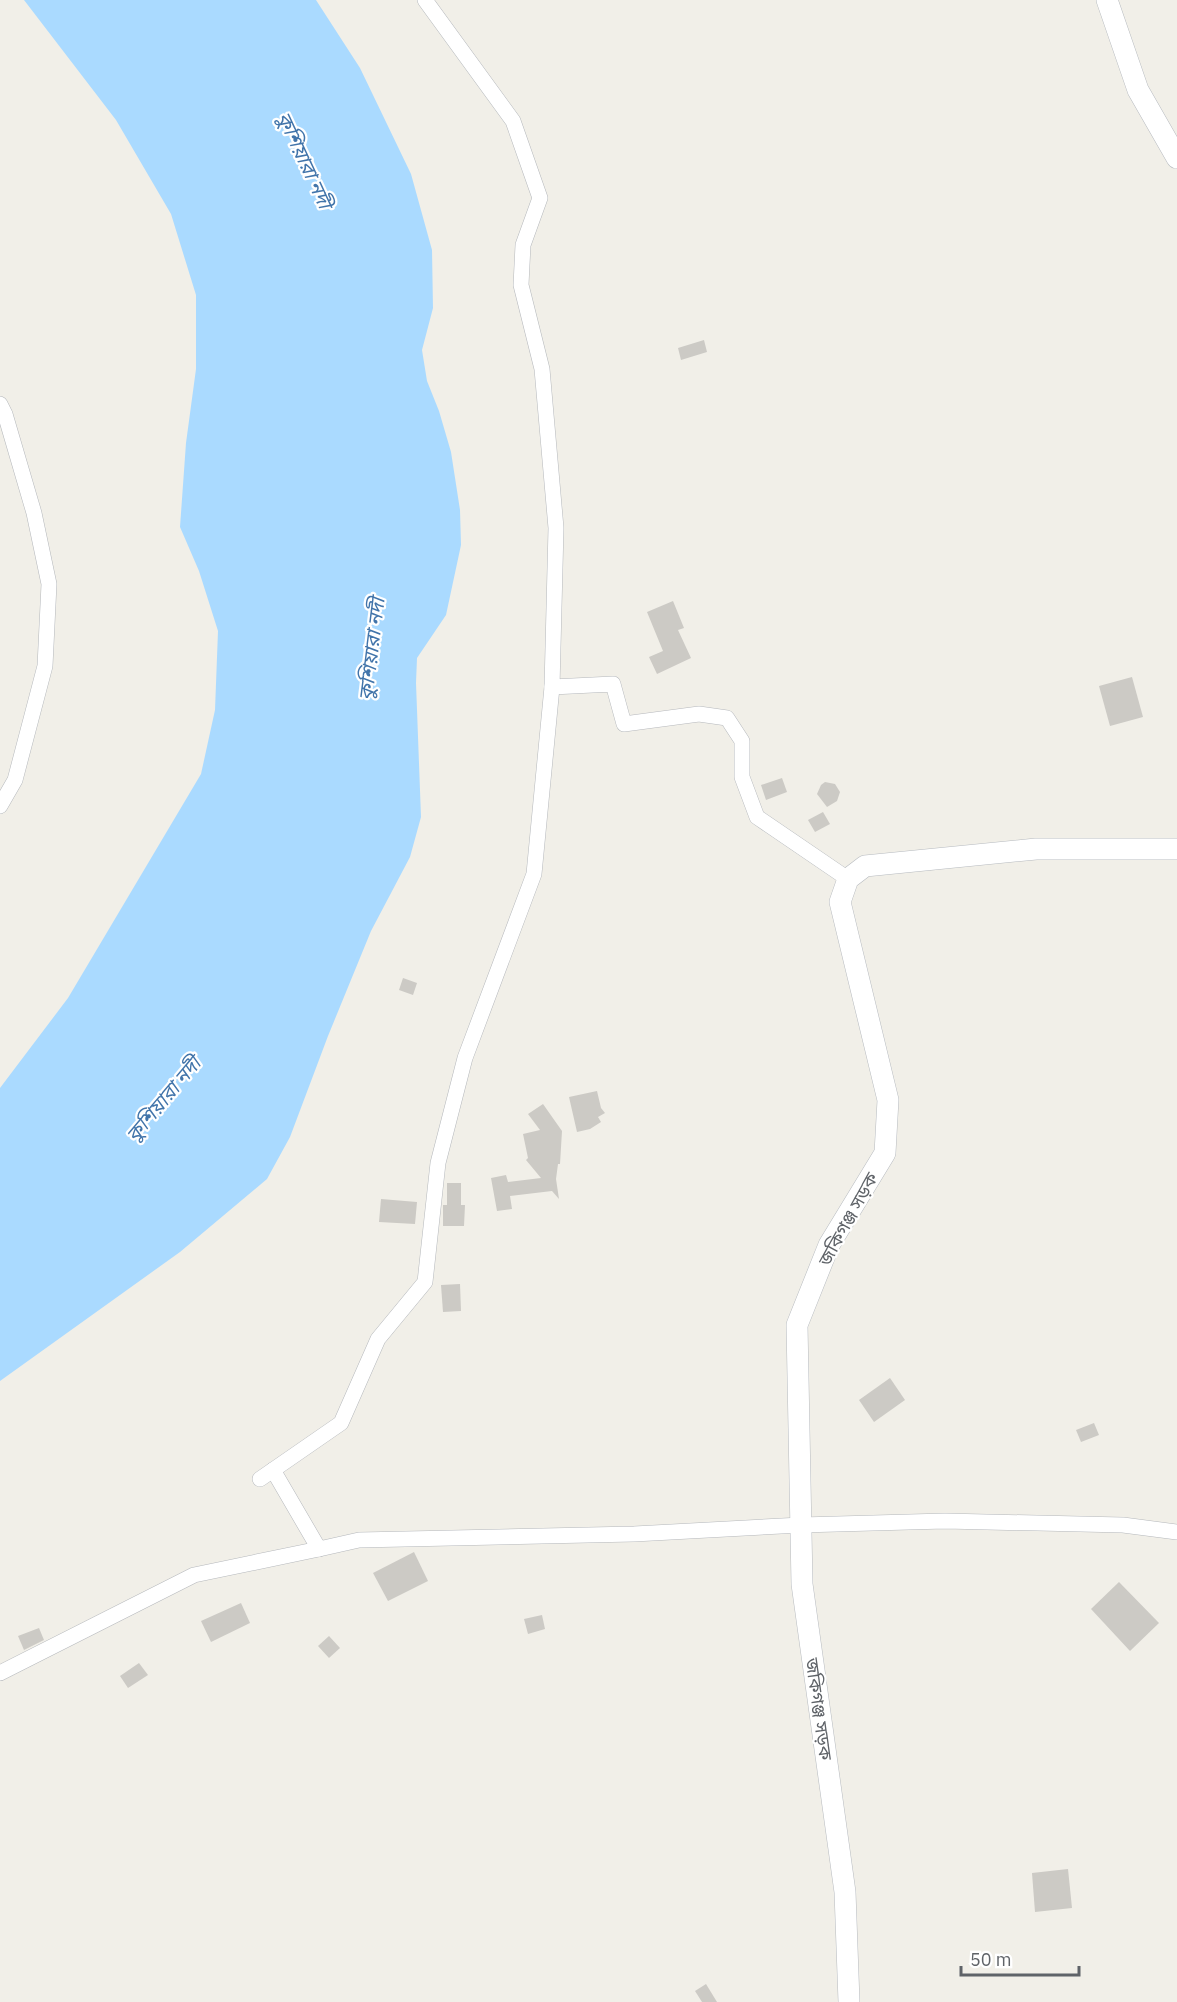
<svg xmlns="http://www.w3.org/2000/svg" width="1177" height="2002" font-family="'IBM Plex Sans','Noto Sans Bengali',sans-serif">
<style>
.water{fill:#aadaff}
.building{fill:#cccac5}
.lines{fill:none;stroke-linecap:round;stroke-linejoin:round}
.minor-casing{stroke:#b5b8bc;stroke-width:16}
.secondary-casing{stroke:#b6babf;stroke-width:22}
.minor{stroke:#fff;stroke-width:15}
.secondary{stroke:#fff;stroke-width:21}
.labels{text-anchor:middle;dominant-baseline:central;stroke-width:4.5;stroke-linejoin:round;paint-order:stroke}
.street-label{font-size:18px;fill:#5f6368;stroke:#fff}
.water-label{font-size:20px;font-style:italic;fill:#4174aa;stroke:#fff}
</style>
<rect width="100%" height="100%" fill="#f1efe8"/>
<polygon class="water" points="24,0 316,0 360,68 411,174 432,250 433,308 422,350 427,381 439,411 451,452 460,510 461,545 446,615 417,658 416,683 421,817 410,857 371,931 328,1036 290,1137 267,1179 180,1252 0,1381 0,1088 68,998 201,774 215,710 218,631 199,571 180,527 186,443 196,369 196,295 171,214 116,120"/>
<g class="building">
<polygon points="704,340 707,352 681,360 678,348"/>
<polygon points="673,601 684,628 678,630 691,658 657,674 649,657 663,651 647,612"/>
<polygon points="1132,677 1143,717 1110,726 1099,686"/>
<polygon points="782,778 787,792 766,800 761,785"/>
<polygon points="825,782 835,784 840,792 837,801 827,807 817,794 821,785"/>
<polygon points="823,812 830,824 815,832 808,820"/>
<polygon points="403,978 417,983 413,995 399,990"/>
<polygon points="597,1091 601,1108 605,1113 598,1117 601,1122 590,1129 577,1132 569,1097"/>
<polygon points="543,1104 562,1131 560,1164 558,1164 556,1179 559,1199 552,1191 510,1196 512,1209 497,1211 491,1178 506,1175 508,1182 541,1178 526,1160 528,1158 523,1134 540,1130 528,1114"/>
<polygon points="447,1183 461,1183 461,1205 465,1205 464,1226 443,1226 443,1205 447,1205"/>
<polygon points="381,1199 417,1202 415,1224 379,1222"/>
<polygon points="460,1284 461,1311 443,1312 441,1285"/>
<polygon points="890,1378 905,1400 874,1422 859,1400"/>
<polygon points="1094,1423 1099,1435 1081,1442 1076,1430"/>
<polygon points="414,1552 428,1581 388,1601 373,1573"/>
<polygon points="1119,1582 1159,1623 1130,1651 1091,1609"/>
<polygon points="241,1603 250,1623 211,1642 201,1621"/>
<polygon points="542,1615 545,1629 528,1634 524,1619"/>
<polygon points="39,1628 44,1640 24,1650 18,1636"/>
<polygon points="329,1636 340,1648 329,1658 318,1646"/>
<polygon points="139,1663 148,1675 128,1688 120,1676"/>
<polygon points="1068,1869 1072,1908 1035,1912 1032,1873"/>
<polygon points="706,1984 717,2002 702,2002 695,1991"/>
</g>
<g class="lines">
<defs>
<g id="minor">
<polyline points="425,0 513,121 540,198 523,245 521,285 542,369 556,528 552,687 613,684 624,724 699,714 727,718 742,741 742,777 757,817 848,879"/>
<polyline points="0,404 5,414 34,513 49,584 45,666 15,780 0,806"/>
<polyline points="273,1470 319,1549 359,1540 634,1534 801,1525 945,1521 1123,1525 1177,1532"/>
<polyline points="260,1479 341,1423 378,1339 425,1282 438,1163 465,1058 534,874 552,687"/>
<polyline points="0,1673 194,1575 319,1549"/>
</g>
<g id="secondary">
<polyline points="1107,0 1138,90 1177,158"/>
<polyline points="849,2002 845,1892 802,1584 797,1325 829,1245 885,1153 888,1100 840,902 848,879 865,866 1036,849 1177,849"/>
</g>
</defs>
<use href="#minor" class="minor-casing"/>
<use href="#secondary" class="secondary-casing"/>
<use href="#minor" class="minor"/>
<use href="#secondary" class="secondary"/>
</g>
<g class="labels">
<g class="street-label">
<text transform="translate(848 1219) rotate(-61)">জকিগঞ্জ সড়ক</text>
<text transform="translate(819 1709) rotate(82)">জকিগঞ্জ সড়ক</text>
</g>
<g class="water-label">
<text transform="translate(305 160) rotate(65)">কুশিয়ারা নদী</text>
<text transform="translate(371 649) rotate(-83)">কুশিয়ারা নদী</text>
<text transform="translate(163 1099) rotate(-50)">কুশিয়ারা নদী</text>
</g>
</g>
<path d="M961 1966v9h118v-9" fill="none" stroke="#5f6368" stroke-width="3"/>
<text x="970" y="1966" font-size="18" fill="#5f6368" stroke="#ffffff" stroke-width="4.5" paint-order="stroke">50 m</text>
</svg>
